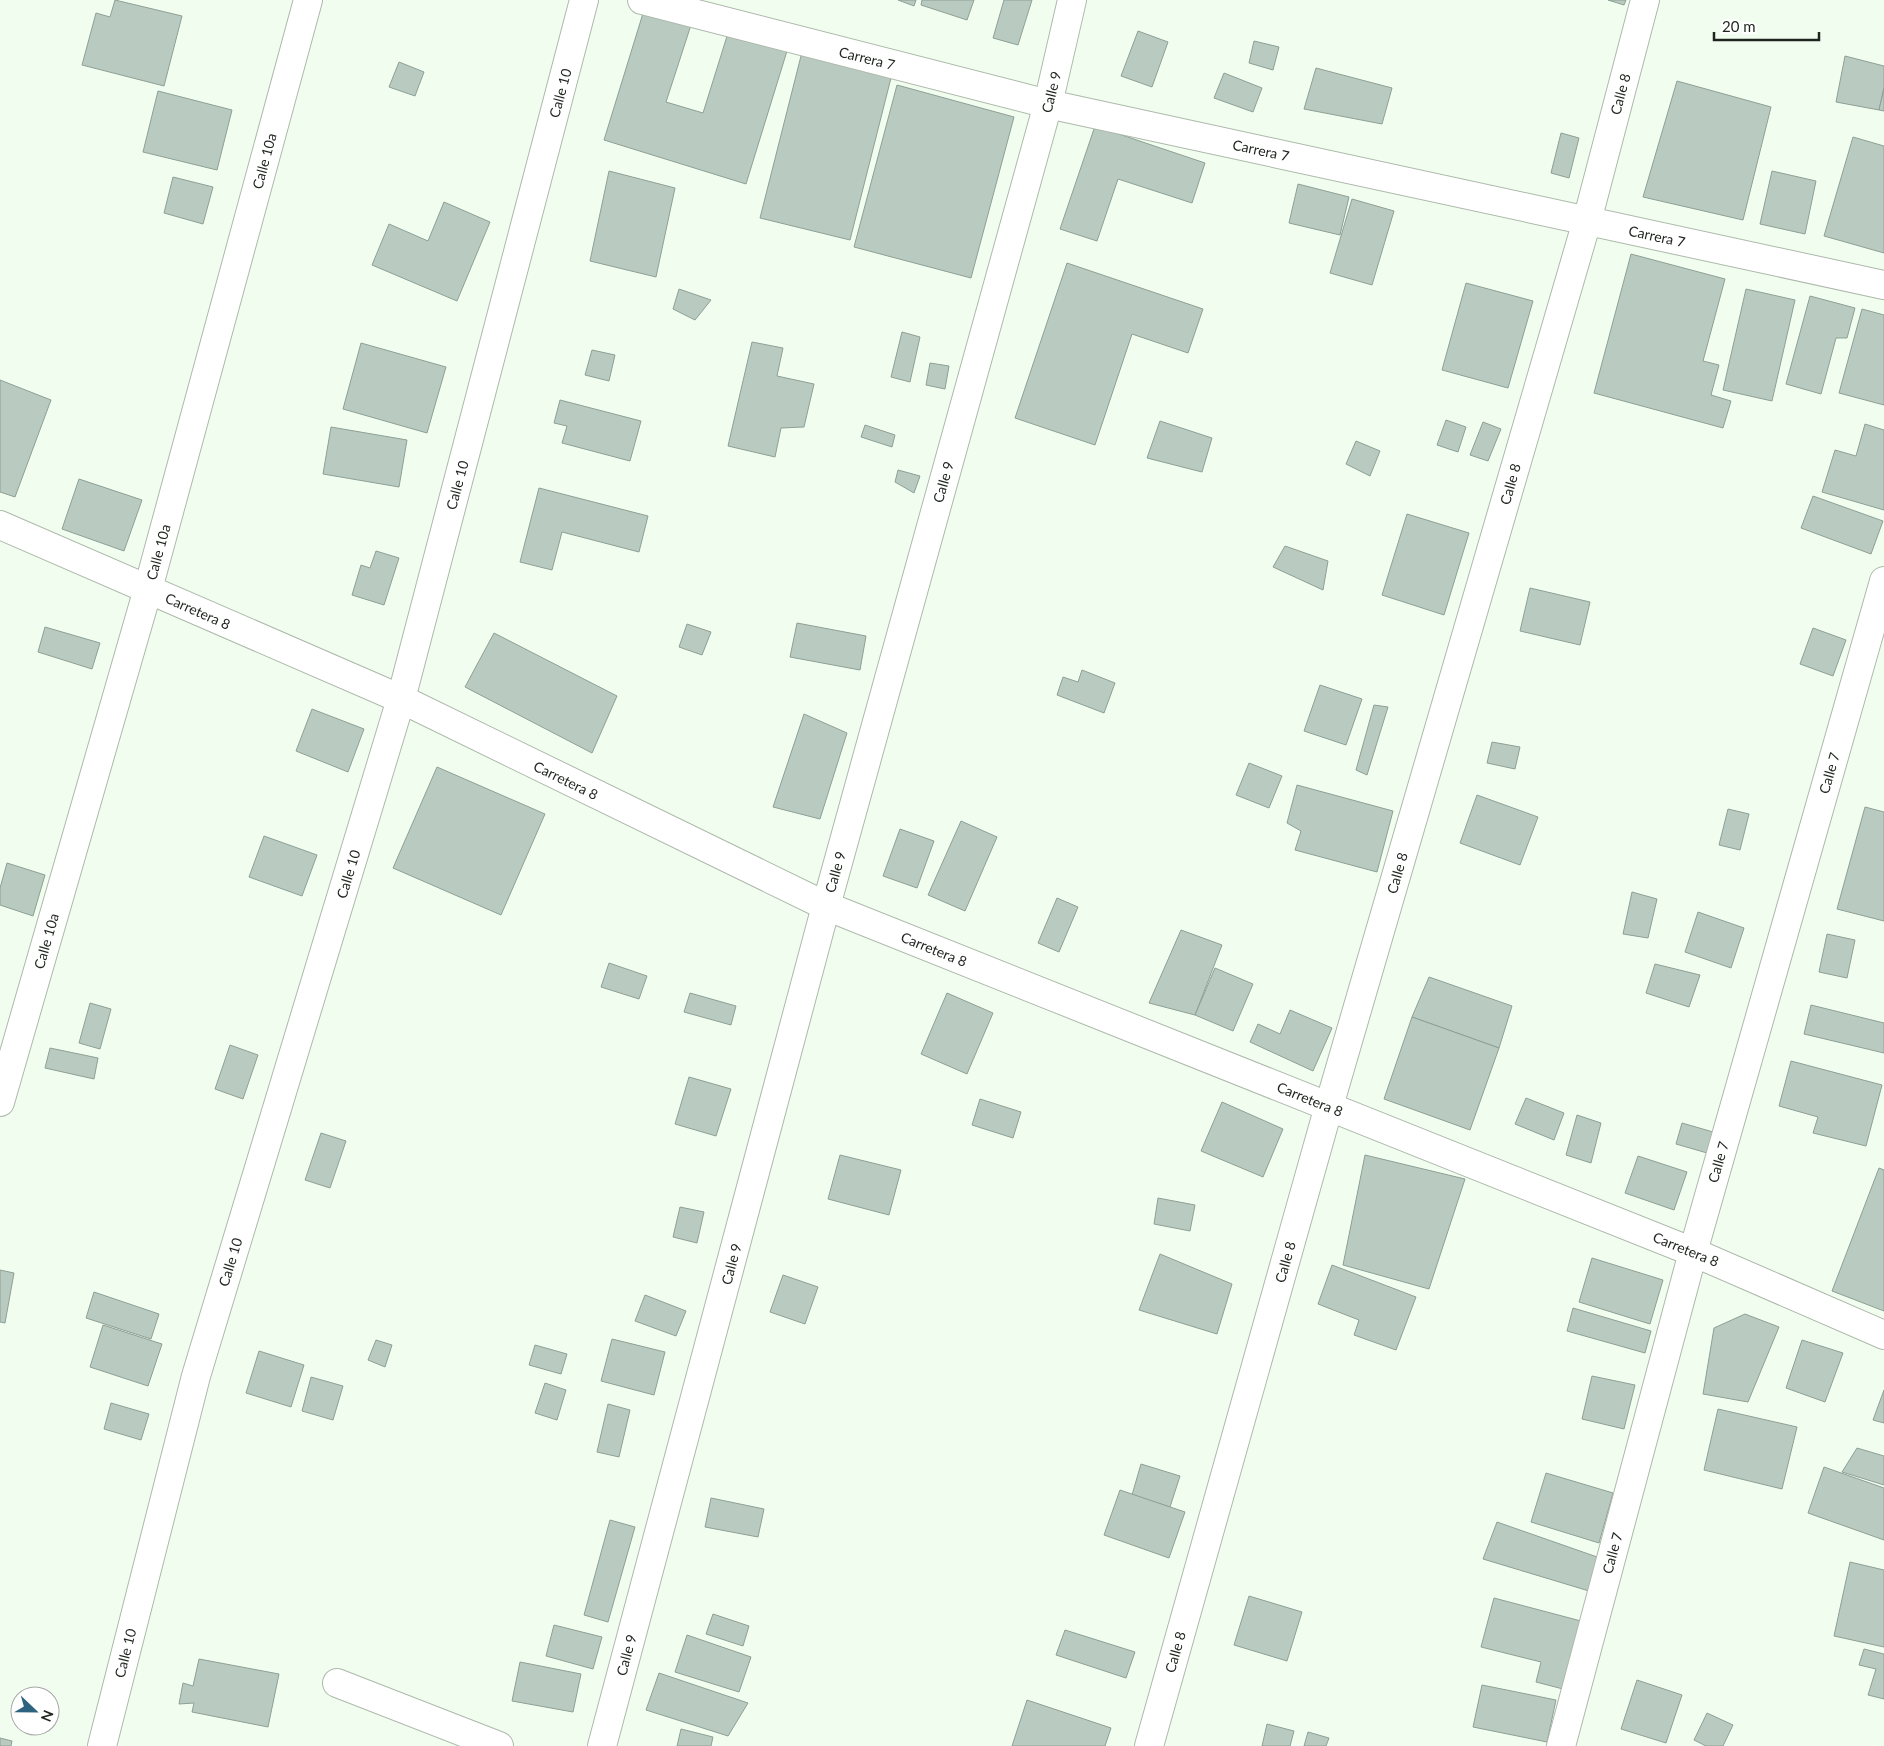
<svg xmlns="http://www.w3.org/2000/svg" width="1884" height="1746" font-family="Lato,sans-serif">
<style>
.building{fill:#b9cbc0;stroke:#8e9f95}
.lines{fill:none;stroke-linecap:round;stroke-linejoin:round}
.minor-casing{stroke:#adb9ab;stroke-width:30}
.tertiary-casing{stroke:#adb9ab;stroke-width:30}
.minor{stroke:#fff;stroke-width:28}
.tertiary{stroke:#fff;stroke-width:28}
.labels{text-anchor:middle;dominant-baseline:central;stroke-width:4;stroke-linejoin:round;paint-order:stroke}
.street-label{font-size:14px;fill:#1f241e;stroke:#fff}
</style>
<rect width="100%" height="100%" fill="#f1feef"/>
<g class="building">
<polygon points="115,0 182,16 164,86 82,65 96,13 110,17"/>
<polygon points="898,0 916,0 914,6"/>
<polygon points="922,0 974,0 967,20 921,5"/>
<polygon points="1004,0 1032,0 1018,45 993,38"/>
<polygon points="1608,0 1626,0 1624,5"/>
<polygon points="644,10 691,25 666,102 703,113 728,33 787,51 746,184 604,140"/>
<polygon points="1138,31 1168,42 1152,87 1121,76"/>
<polygon points="1254,41 1279,47 1273,70 1249,63"/>
<polygon points="802,52 892,74 850,240 760,218"/>
<polygon points="1845,56 1884,66 1884,88 1879,110 1836,102"/>
<polygon points="399,62 424,72 415,96 389,87"/>
<polygon points="1316,68 1392,88 1382,124 1304,109"/>
<polygon points="1224,73 1262,88 1253,112 1214,98"/>
<polygon points="1677,81 1771,107 1743,220 1643,197"/>
<polygon points="897,85 1014,117 971,278 854,247"/>
<polygon points="1884,88 1884,111 1879,110"/>
<polygon points="158,91 232,110 217,170 143,152"/>
<polygon points="1095,126 1205,163 1192,203 1118,179 1097,241 1060,229"/>
<polygon points="1561,133 1579,138 1569,178 1551,173"/>
<polygon points="1853,137 1884,146 1884,253 1824,236"/>
<polygon points="609,171 675,188 656,277 590,261"/>
<polygon points="1772,171 1816,181 1805,234 1760,224"/>
<polygon points="173,177 213,187 203,224 164,213"/>
<polygon points="1298,184 1349,197 1340,235 1289,223"/>
<polygon points="1352,199 1394,211 1372,285 1330,273"/>
<polygon points="444,202 490,222 457,301 372,265 389,224 428,241"/>
<polygon points="1631,254 1725,279 1703,361 1719,365 1711,395 1731,401 1723,428 1594,393"/>
<polygon points="1067,263 1203,309 1188,353 1132,334 1095,445 1015,418"/>
<polygon points="1466,283 1533,301 1508,388 1442,370"/>
<polygon points="679,289 711,300 695,320 673,309"/>
<polygon points="1746,289 1795,300 1772,401 1723,390"/>
<polygon points="1810,296 1855,308 1847,338 1836,338 1821,394 1786,384"/>
<polygon points="1862,309 1884,315 1884,405 1839,393"/>
<polygon points="902,332 920,337 910,382 891,377"/>
<polygon points="752,342 783,348 777,376 814,384 804,427 781,428 775,457 728,446"/>
<polygon points="361,343 446,367 427,433 343,409"/>
<polygon points="592,350 615,355 609,381 585,375"/>
<polygon points="930,363 949,366 945,389 926,385"/>
<polygon points="0,380 51,400 15,497 0,492"/>
<polygon points="560,400 641,421 630,461 562,443 567,426 554,423"/>
<polygon points="1446,420 1466,427 1458,452 1437,445"/>
<polygon points="1160,421 1212,438 1202,472 1147,458"/>
<polygon points="1483,422 1501,429 1488,461 1470,455"/>
<polygon points="1865,424 1884,430 1884,510 1822,492 1835,450 1856,456"/>
<polygon points="865,425 895,435 892,447 861,437"/>
<polygon points="331,427 407,440 399,487 323,474"/>
<polygon points="1356,441 1380,451 1370,476 1346,464"/>
<polygon points="898,470 920,476 914,493 895,482"/>
<polygon points="79,479 142,500 124,551 62,529"/>
<polygon points="539,488 648,516 639,552 562,532 552,570 520,562"/>
<polygon points="1813,496 1883,521 1871,554 1801,528"/>
<polygon points="1407,514 1469,533 1444,615 1382,595"/>
<polygon points="1285,546 1328,561 1323,590 1273,567"/>
<polygon points="376,551 399,558 384,605 352,595 361,565 370,568"/>
<polygon points="1530,588 1590,602 1580,645 1520,631"/>
<polygon points="797,623 866,636 860,670 790,657"/>
<polygon points="687,624 711,632 702,655 679,647"/>
<polygon points="45,627 100,643 92,669 38,652"/>
<polygon points="1813,628 1846,640 1833,676 1800,664"/>
<polygon points="494,633 617,696 592,753 465,687"/>
<polygon points="1082,670 1115,683 1104,713 1057,695 1063,677 1078,682"/>
<polygon points="1320,685 1362,699 1346,745 1304,731"/>
<polygon points="1374,705 1388,707 1367,775 1356,770"/>
<polygon points="312,709 364,729 348,772 296,751"/>
<polygon points="804,714 847,733 820,819 773,807"/>
<polygon points="1492,742 1520,747 1515,769 1487,763"/>
<polygon points="1249,763 1282,776 1269,808 1236,795"/>
<polygon points="437,767 545,814 501,915 393,868"/>
<polygon points="1297,785 1393,811 1377,872 1295,850 1301,831 1287,823"/>
<polygon points="1477,795 1538,817 1520,865 1460,843"/>
<polygon points="1865,807 1884,812 1884,921 1837,909"/>
<polygon points="1728,809 1749,814 1740,850 1719,845"/>
<polygon points="961,821 997,837 965,911 928,895"/>
<polygon points="900,829 934,841 917,888 883,876"/>
<polygon points="264,836 317,855 302,896 249,877"/>
<polygon points="7,863 45,875 33,916 0,905 0,888"/>
<polygon points="1632,892 1657,899 1648,938 1623,934"/>
<polygon points="1057,898 1078,907 1059,952 1038,943"/>
<polygon points="1698,912 1744,928 1731,968 1685,952"/>
<polygon points="1181,930 1222,945 1195,1015 1149,1003"/>
<polygon points="1827,934 1855,940 1847,978 1819,972"/>
<polygon points="609,963 647,976 639,999 601,987"/>
<polygon points="1655,964 1700,975 1689,1007 1646,993"/>
<polygon points="1215,968 1253,984 1233,1031 1195,1015"/>
<polygon points="1429,977 1512,1006 1499,1048 1412,1017"/>
<polygon points="690,993 736,1006 731,1025 684,1012"/>
<polygon points="947,993 993,1013 967,1074 921,1054"/>
<polygon points="90,1003 111,1009 100,1049 79,1043"/>
<polygon points="1811,1005 1884,1023 1884,1053 1804,1034"/>
<polygon points="1290,1010 1332,1028 1313,1071 1250,1042 1258,1024 1280,1034"/>
<polygon points="1412,1017 1499,1048 1470,1130 1384,1099"/>
<polygon points="230,1045 258,1055 243,1099 215,1089"/>
<polygon points="50,1048 98,1058 94,1079 45,1068"/>
<polygon points="1791,1061 1882,1085 1866,1146 1813,1133 1818,1117 1779,1106"/>
<polygon points="689,1077 731,1089 716,1136 675,1124"/>
<polygon points="1526,1098 1564,1113 1554,1140 1515,1124"/>
<polygon points="980,1099 1021,1112 1013,1138 972,1125"/>
<polygon points="1222,1102 1283,1129 1263,1177 1201,1151"/>
<polygon points="1577,1115 1601,1123 1591,1163 1566,1155"/>
<polygon points="1682,1123 1720,1134 1714,1155 1676,1144"/>
<polygon points="321,1133 346,1141 330,1188 305,1180"/>
<polygon points="840,1155 901,1170 889,1215 828,1199"/>
<polygon points="1365,1155 1465,1179 1429,1289 1343,1265"/>
<polygon points="1638,1156 1687,1172 1674,1210 1625,1193"/>
<polygon points="1879,1168 1884,1170 1884,1311 1832,1291"/>
<polygon points="1158,1198 1195,1205 1190,1231 1154,1224"/>
<polygon points="680,1207 704,1212 697,1243 673,1237"/>
<polygon points="1160,1254 1232,1284 1217,1334 1139,1310"/>
<polygon points="1592,1258 1663,1280 1650,1324 1579,1302"/>
<polygon points="1332,1265 1416,1297 1396,1350 1354,1335 1359,1320 1318,1304"/>
<polygon points="0,1270 14,1273 5,1323 0,1322"/>
<polygon points="783,1275 818,1287 805,1324 770,1312"/>
<polygon points="94,1292 159,1314 151,1339 86,1318"/>
<polygon points="645,1295 686,1311 676,1336 635,1321"/>
<polygon points="1573,1308 1651,1331 1645,1353 1567,1331"/>
<polygon points="1745,1314 1779,1327 1748,1402 1703,1394 1714,1328"/>
<polygon points="103,1325 162,1344 148,1386 90,1367"/>
<polygon points="612,1339 665,1352 654,1395 601,1381"/>
<polygon points="376,1340 392,1345 385,1367 368,1360"/>
<polygon points="1802,1340 1843,1353 1825,1402 1786,1388"/>
<polygon points="535,1345 567,1354 561,1374 529,1365"/>
<polygon points="259,1351 304,1365 291,1407 246,1393"/>
<polygon points="1592,1376 1635,1385 1624,1429 1582,1419"/>
<polygon points="311,1377 343,1386 333,1420 302,1411"/>
<polygon points="545,1383 566,1390 557,1420 535,1413"/>
<polygon points="1884,1390 1884,1423 1873,1420"/>
<polygon points="111,1403 149,1414 141,1440 104,1429"/>
<polygon points="608,1404 630,1410 619,1457 597,1452"/>
<polygon points="1718,1409 1797,1427 1782,1489 1704,1470"/>
<polygon points="1857,1448 1884,1456 1884,1485 1842,1472"/>
<polygon points="1141,1464 1180,1476 1170,1507 1132,1495"/>
<polygon points="1824,1467 1884,1488 1884,1540 1808,1513"/>
<polygon points="1546,1473 1613,1493 1599,1543 1531,1522"/>
<polygon points="1120,1490 1185,1512 1169,1558 1104,1535"/>
<polygon points="711,1498 764,1509 758,1537 705,1527"/>
<polygon points="610,1520 635,1527 608,1622 584,1615"/>
<polygon points="1497,1522 1600,1558 1589,1591 1483,1559"/>
<polygon points="1850,1562 1884,1570 1884,1647 1834,1636"/>
<polygon points="1249,1596 1302,1612 1287,1661 1234,1645"/>
<polygon points="1494,1598 1581,1621 1563,1689 1536,1682 1541,1662 1481,1647"/>
<polygon points="713,1614 749,1626 743,1646 706,1634"/>
<polygon points="554,1625 602,1637 593,1669 546,1656"/>
<polygon points="1065,1630 1135,1652 1126,1678 1056,1655"/>
<polygon points="687,1635 751,1657 739,1692 675,1672"/>
<polygon points="1864,1649 1884,1654 1884,1699 1868,1695 1876,1669 1859,1665"/>
<polygon points="199,1659 279,1674 268,1727 192,1712 194,1703 179,1704 183,1683 193,1686"/>
<polygon points="520,1662 581,1674 573,1712 512,1701"/>
<polygon points="659,1673 748,1703 728,1736 646,1710"/>
<polygon points="1637,1680 1682,1695 1666,1743 1621,1729"/>
<polygon points="1482,1685 1556,1700 1547,1742 1473,1727"/>
<polygon points="1027,1700 1111,1728 1105,1746 1012,1746"/>
<polygon points="1707,1713 1733,1725 1723,1746 1706,1746 1694,1740"/>
<polygon points="1267,1724 1294,1731 1290,1746 1262,1746"/>
<polygon points="681,1729 713,1737 711,1746 677,1746"/>
<polygon points="1308,1732 1329,1738 1326,1746 1304,1746"/>
<polygon points="0,1738 12,1741 11,1746 0,1746"/>
</g>
<g class="lines">
<defs>
<g id="minor">
<polyline points="642,0 1048,104 1884,285"/>
<polyline points="0,1102 148,589 308,0"/>
<polyline points="337,1683 499,1746"/>
<polyline points="102,1746 196,1376 401,699 584,0"/>
<polyline points="602,1746 826,906 1048,104 1072,0"/>
<polyline points="1149,1746 1329,1106 1587,221 1645,0"/>
<polyline points="1561,1746 1693,1252 1884,581"/>
</g>
<polyline id="tertiary" points="0,525 401,699 826,906 1693,1252 1884,1335"/>
</defs>
<use href="#minor" class="minor-casing"/>
<use href="#tertiary" class="tertiary-casing"/>
<use href="#minor" class="minor"/>
<use href="#tertiary" class="tertiary"/>
</g>
<g class="labels">
<g class="street-label">
<text transform="translate(867 58) rotate(14)">Carrera 7</text>
<text transform="translate(1051 92) rotate(-76)">Calle 9</text>
<text transform="translate(560 93) rotate(-75)">Calle 10</text>
<text transform="translate(1620 94) rotate(-75)">Calle 8</text>
<text transform="translate(1261 150) rotate(12)">Carrera 7</text>
<text transform="translate(264 161) rotate(-75)">Calle 10a</text>
<text transform="translate(1657 236) rotate(12)">Carrera 7</text>
<text transform="translate(943 482) rotate(-74)">Calle 9</text>
<text transform="translate(1510 484) rotate(-74)">Calle 8</text>
<text transform="translate(457 485) rotate(-75)">Calle 10</text>
<text transform="translate(158 552) rotate(-75)">Calle 10a</text>
<text transform="translate(198 611) rotate(24)">Carretera 8</text>
<text transform="translate(1829 773) rotate(-74)">Calle 7</text>
<text transform="translate(566 780) rotate(26)">Carretera 8</text>
<text transform="translate(835 872) rotate(-74)">Calle 9</text>
<text transform="translate(1397 873) rotate(-74)">Calle 8</text>
<text transform="translate(348 874) rotate(-73)">Calle 10</text>
<text transform="translate(46 941) rotate(-74)">Calle 10a</text>
<text transform="translate(934 949) rotate(22)">Carretera 8</text>
<text transform="translate(1310 1099) rotate(22)">Carretera 8</text>
<text transform="translate(1718 1162) rotate(-74)">Calle 7</text>
<text transform="translate(1686 1249) rotate(22)">Carretera 8</text>
<text transform="translate(230 1262) rotate(-73)">Calle 10</text>
<text transform="translate(1285 1262) rotate(-74)">Calle 8</text>
<text transform="translate(731 1264) rotate(-75)">Calle 9</text>
<text transform="translate(1612 1553) rotate(-75)">Calle 7</text>
<text transform="translate(1175 1652) rotate(-74)">Calle 8</text>
<text transform="translate(125 1653) rotate(-76)">Calle 10</text>
<text transform="translate(626 1655) rotate(-75)">Calle 9</text>
</g>
</g>
<g transform="translate(35 1711) rotate(112)"><circle r="24" fill="#ffffff" stroke="#a5a7a5"/>
<path d="M0-4L9 19L0 12L-9 19Z" fill="#2e637f"/>
<text y="-8" font-size="14" font-weight="bold" text-anchor="middle" fill="#1f241e">N</text>
</g>
<path d="M1714 32v8h105v-8" fill="none" stroke="#1f241e" stroke-width="2.5"/>
<text x="1722" y="32" font-size="15" fill="#1f241e" stroke="#ffffff" stroke-width="4" paint-order="stroke">20 m</text>
</svg>
